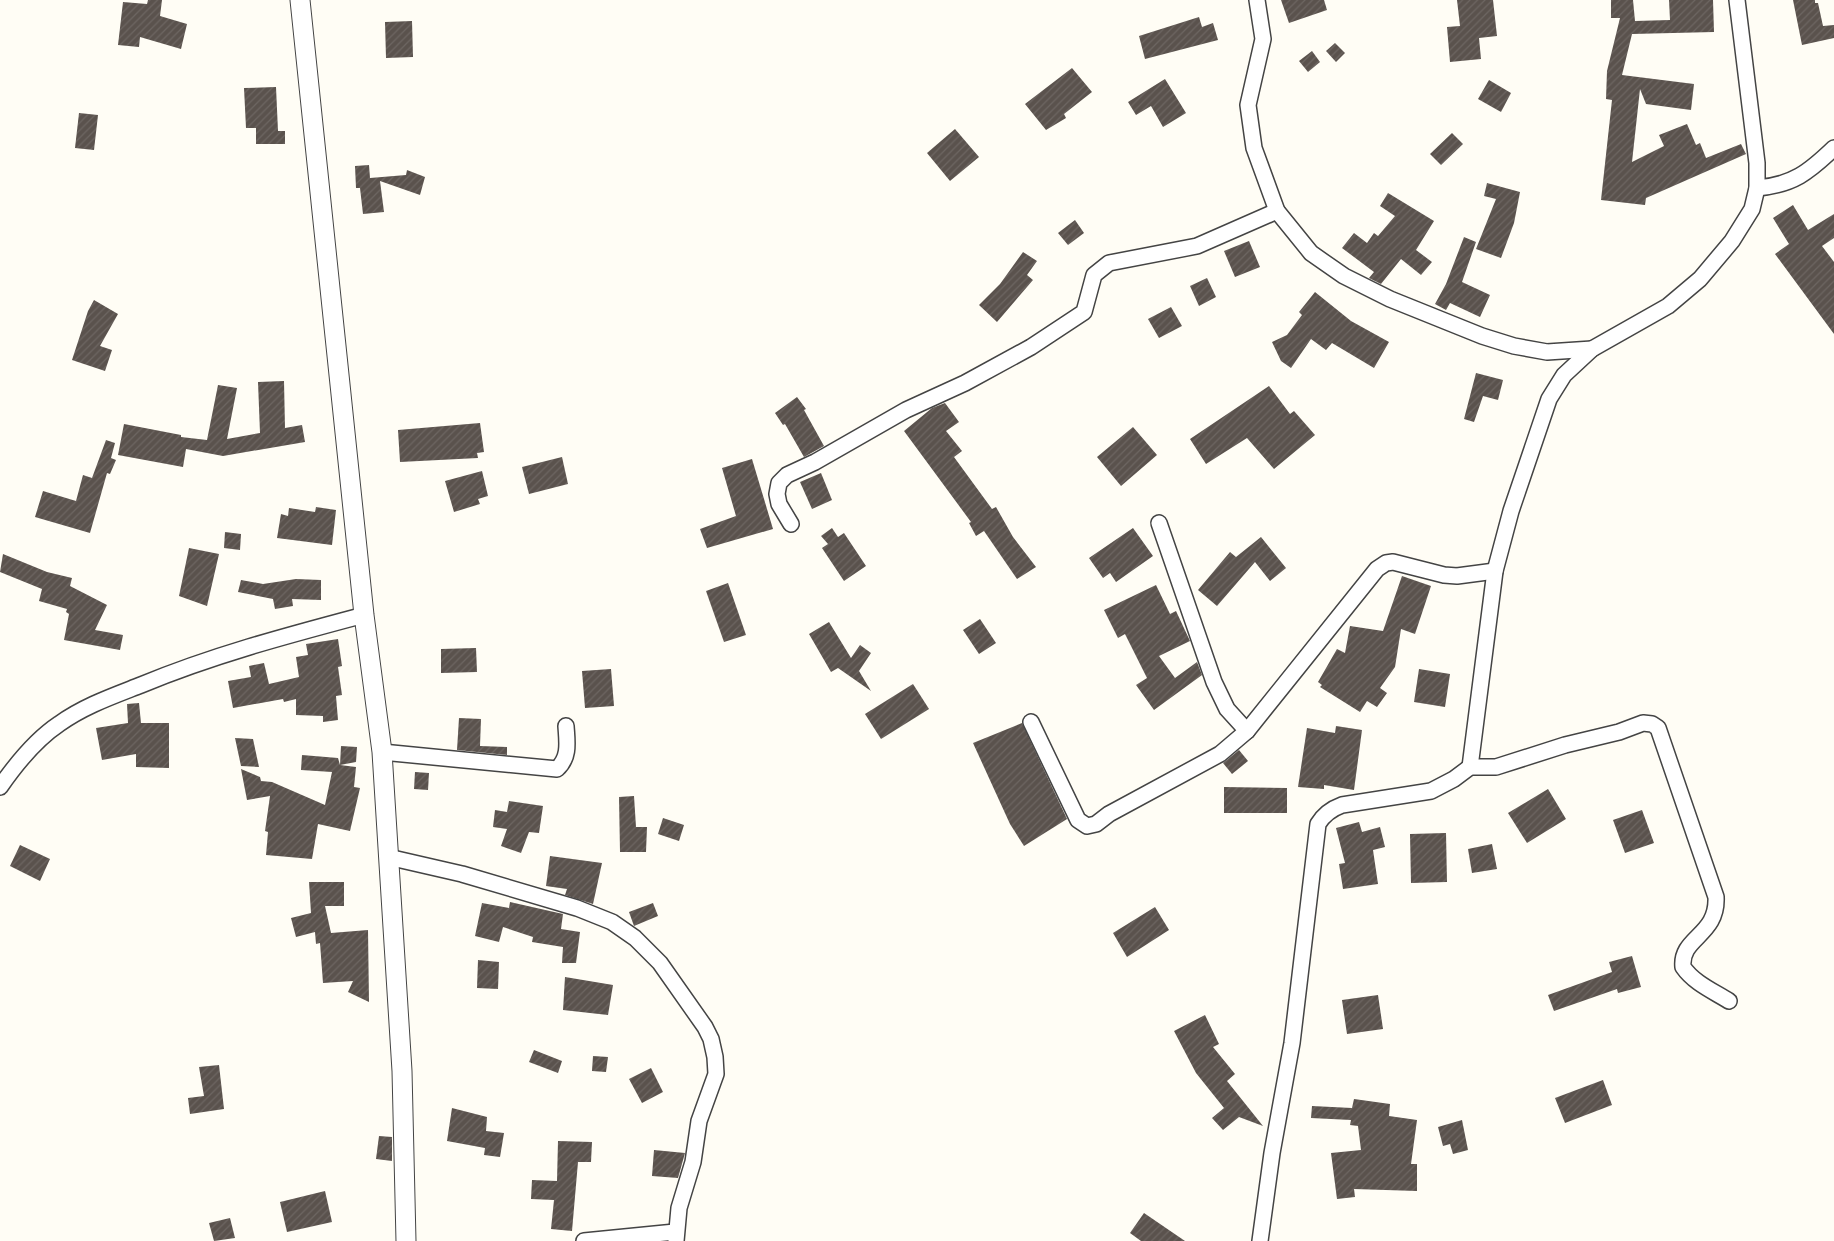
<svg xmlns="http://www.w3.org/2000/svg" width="1834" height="1241" font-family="'Times New Roman',serif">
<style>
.building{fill:url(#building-hatch)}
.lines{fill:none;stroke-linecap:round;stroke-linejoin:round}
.minor-casing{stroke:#444;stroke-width:18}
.tertiary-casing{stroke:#444;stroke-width:21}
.minor{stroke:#fff;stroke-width:15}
.tertiary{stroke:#fff;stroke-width:19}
</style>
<defs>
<pattern id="building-hatch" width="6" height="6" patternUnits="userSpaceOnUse" patternTransform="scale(1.25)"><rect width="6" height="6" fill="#5a524d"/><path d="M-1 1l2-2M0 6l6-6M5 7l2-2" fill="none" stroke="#6d6662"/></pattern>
</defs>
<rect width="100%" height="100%" fill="#fffdf5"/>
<g class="building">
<polygon points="148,0 162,0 160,16 187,24 181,49 140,37 139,47 118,45 123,2 147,4"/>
<polygon points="1281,0 1324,0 1327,10 1289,23"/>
<polygon points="1457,0 1493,0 1497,36 1479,38 1481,59 1450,62 1447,27 1460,26"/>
<polygon points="1611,0 1633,0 1635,21 1670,20 1669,0 1713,0 1714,32 1632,34 1622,75 1694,84 1691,110 1646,104 1640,89 1632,162 1664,146 1659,135 1687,124 1696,145 1700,143 1706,158 1741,144 1746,154 1646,198 1645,205 1601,200 1612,100 1606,99 1607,71 1620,18 1611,18"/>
<polygon points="1793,0 1815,0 1815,3 1818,3 1823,26 1834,25 1834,38 1802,45"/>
<polygon points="1199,17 1202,27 1213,23 1218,40 1145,59 1139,36"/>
<polygon points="412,21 413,57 386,58 385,22"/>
<polygon points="1335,43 1345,53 1336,62 1326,51"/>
<polygon points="1312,51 1320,62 1308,72 1299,61"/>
<polygon points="1072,68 1092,92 1064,114 1066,118 1046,130 1025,104"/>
<polygon points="1165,79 1186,113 1163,127 1151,106 1136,115 1128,102"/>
<polygon points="1489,80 1511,93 1501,112 1478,99"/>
<polygon points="276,87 278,131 285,131 285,144 256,144 256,128 246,128 244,88"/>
<polygon points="79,113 98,115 94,150 75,148"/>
<polygon points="955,129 979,157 950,181 927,153"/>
<polygon points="1452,133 1463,144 1441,165 1430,154"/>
<polygon points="369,165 370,178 406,175 407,170 425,177 420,195 380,181 384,212 363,214 360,188 356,188 355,166"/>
<polygon points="1487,183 1520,192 1514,223 1501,258 1476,249 1496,199 1484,196"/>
<polygon points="1388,193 1434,221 1416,250 1432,262 1421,275 1401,259 1381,284 1369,278 1374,272 1342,248 1354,233 1367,243 1374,233 1378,236 1395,216 1380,206"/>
<polygon points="1793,205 1808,230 1834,214 1834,238 1822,246 1834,262 1834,334 1775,254 1789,244 1773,218"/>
<polygon points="1075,220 1084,233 1068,245 1058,233"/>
<polygon points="1464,237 1476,242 1462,282 1490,295 1480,317 1450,303 1446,310 1435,304 1446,284"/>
<polygon points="1249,241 1260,267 1235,277 1224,251"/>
<polygon points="1023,252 1037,261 1027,275 1033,280 997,322 979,305 1000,284"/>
<polygon points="1207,278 1216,297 1199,306 1190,286"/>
<polygon points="1315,292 1351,321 1389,342 1374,368 1332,343 1326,350 1311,339 1291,368 1281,361 1272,342 1287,335 1302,315 1299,312"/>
<polygon points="94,300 118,314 100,346 112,350 105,371 72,360 88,311"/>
<polygon points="1171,307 1182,326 1159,338 1148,319"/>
<polygon points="1476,373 1503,380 1498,400 1483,396 1474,422 1464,419"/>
<polygon points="284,381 285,428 302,425 305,442 223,456 186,449 183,467 118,455 124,424 181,435 181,437 207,440 218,385 237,388 227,439 260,433 258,382"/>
<polygon points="1269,386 1290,414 1294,411 1315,435 1274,469 1247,438 1206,464 1190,439"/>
<polygon points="797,397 806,409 804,410 824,446 804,457 785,424 783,425 775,413"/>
<polygon points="945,403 959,422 946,431 962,451 954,457 992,509 996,507 1013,537 1036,567 1017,579 984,531 976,536 969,523 971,522 904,431 932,408"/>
<polygon points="480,423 484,452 477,453 478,458 400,462 398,430"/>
<polygon points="1133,427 1157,455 1121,486 1097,457"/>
<polygon points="106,440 115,443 111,458 116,460 110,474 107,473 90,533 35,517 43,491 76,501 83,475 92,478"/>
<polygon points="562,457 568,484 529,494 522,467"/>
<polygon points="752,459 773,529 707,548 700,529 736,516 722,468"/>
<polygon points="482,471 488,496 478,499 480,504 454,512 445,481"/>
<polygon points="821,473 832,500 812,509 800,482"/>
<polygon points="316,507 336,510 332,545 277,538 281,514 288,516 289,508 315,512"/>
<polygon points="832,528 838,537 844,533 866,566 844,581 822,548 828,544 821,536"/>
<polygon points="1133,528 1153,556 1116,582 1110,573 1103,578 1089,558"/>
<polygon points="225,532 241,534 240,550 224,548"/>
<polygon points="1261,537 1286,568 1270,581 1255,562 1217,606 1198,590 1230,552 1236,557"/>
<polygon points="189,548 219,554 207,606 179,596"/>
<polygon points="3,554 47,572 72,578 70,586 107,605 95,630 123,635 120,650 64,640 69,614 66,612 67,609 39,601 42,589 0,572"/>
<polygon points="1402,576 1431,586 1415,634 1401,629 1395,667 1380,688 1387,693 1377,707 1367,701 1360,712 1320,687 1322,685 1318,682 1337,649 1345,653 1350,626 1383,631"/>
<polygon points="296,579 321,580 321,600 292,599 293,606 275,609 273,599 238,592 241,580 263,584"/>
<polygon points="728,583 746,635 724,642 706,591"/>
<polygon points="1156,585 1170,614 1176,611 1190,641 1159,656 1175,678 1197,662 1202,675 1154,710 1136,685 1147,678 1125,634 1118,638 1104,610"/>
<polygon points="980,619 996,643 979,654 963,630"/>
<polygon points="829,622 851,658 860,645 871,653 859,671 871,691 838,668 831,672 809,634"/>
<polygon points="338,639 342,666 338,667 342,695 336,696 338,720 323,722 323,716 296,715 296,699 284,702 283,699 233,708 228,681 251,677 249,666 264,663 269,684 299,677 296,657 308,655 306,644"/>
<polygon points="476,648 477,672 441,673 441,649"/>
<polygon points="611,669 614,706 585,708 582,671"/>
<polygon points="1419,669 1450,674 1445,707 1414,702"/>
<polygon points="913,684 929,709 881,739 865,714"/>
<polygon points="139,703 141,723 169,723 169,768 136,767 136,754 102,760 96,728 128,723 127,704"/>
<polygon points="459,718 481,719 480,746 507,747 507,755 457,750"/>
<polygon points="1022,723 1067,819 1024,846 1010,824 973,743"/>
<polygon points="1336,726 1362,730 1354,790 1324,785 1324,789 1298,787 1307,728 1335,733"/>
<polygon points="235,738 253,739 259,767 241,766"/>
<polygon points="341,746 357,747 356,762 340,765 356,767 354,787 360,788 350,831 318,824 312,859 266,855 268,832 265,831 270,796 247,800 241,769 260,777 261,781 272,782 325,805 332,772 301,770 302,755 338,758 340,765"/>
<polygon points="1239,750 1248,761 1232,774 1223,763"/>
<polygon points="415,772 429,773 428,790 414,789"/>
<polygon points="1224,787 1287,788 1287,813 1224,813"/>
<polygon points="1548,789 1566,819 1527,843 1508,813"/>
<polygon points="634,796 636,827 647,827 646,852 620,852 619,797"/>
<polygon points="509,801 543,806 539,833 529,832 521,853 501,846 507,829 493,827 495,810 507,812"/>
<polygon points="1642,810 1654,843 1625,853 1613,820"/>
<polygon points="663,818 684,825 679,841 658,834"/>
<polygon points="1359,822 1362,832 1380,827 1385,847 1373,850 1378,884 1343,889 1339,864 1345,863 1336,828"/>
<polygon points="1446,833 1447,882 1411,883 1410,834"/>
<polygon points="1492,844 1497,869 1472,873 1468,849"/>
<polygon points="20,845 50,859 40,881 10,866"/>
<polygon points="550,856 602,863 593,904 565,895 567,889 546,886"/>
<polygon points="309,882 344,882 344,906 325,906 331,933 368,930 369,1002 348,992 353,981 323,983 320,943 316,944 315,932 296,937 291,918 311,913"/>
<polygon points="510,902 563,914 561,929 580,932 576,963 562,963 563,947 532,942 533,937 503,927 499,942 475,936 482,903 509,908"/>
<polygon points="653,903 658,916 634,926 629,912"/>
<polygon points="1155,907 1169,930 1127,957 1113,933"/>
<polygon points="1632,956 1641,987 1618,993 1617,989 1554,1011 1548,995 1612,972 1609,962"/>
<polygon points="478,960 499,962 498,989 477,988"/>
<polygon points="565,977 613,985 608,1015 563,1010"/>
<polygon points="1378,995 1383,1029 1347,1034 1342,1000"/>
<polygon points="1205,1015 1219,1044 1213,1047 1235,1074 1227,1081 1263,1126 1239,1117 1223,1130 1212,1118 1224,1108 1196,1073 1174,1031"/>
<polygon points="534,1050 562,1061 558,1073 529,1062"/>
<polygon points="593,1056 608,1057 606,1072 592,1071"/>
<polygon points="219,1065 224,1109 190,1114 188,1098 204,1096 199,1067"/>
<polygon points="651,1068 663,1092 642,1103 629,1079"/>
<polygon points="1603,1080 1612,1105 1565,1123 1555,1098"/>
<polygon points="1354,1099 1390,1104 1389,1116 1417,1120 1411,1164 1417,1164 1417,1191 1354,1189 1355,1197 1337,1199 1331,1153 1361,1150 1358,1126 1350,1125 1351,1120 1311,1118 1312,1106 1352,1108"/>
<polygon points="452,1108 487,1117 486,1131 504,1133 500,1157 484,1155 485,1148 447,1141"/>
<polygon points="1462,1120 1468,1150 1453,1154 1450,1144 1443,1146 1438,1127"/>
<polygon points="379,1136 392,1137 392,1161 376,1159"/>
<polygon points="558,1141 592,1142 591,1162 578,1162 572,1231 551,1229 554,1200 531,1199 532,1180 557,1181"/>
<polygon points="654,1150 685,1153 678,1178 652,1176"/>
<polygon points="325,1191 332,1222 287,1232 280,1202"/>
<polygon points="1144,1213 1185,1241 1141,1241 1130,1233"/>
<polygon points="230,1218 235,1238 214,1241 209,1223"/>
</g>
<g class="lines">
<defs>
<g id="minor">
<polyline points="1257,0 1263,39 1248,105 1254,148 1277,211 1311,253 1344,276 1390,299 1482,336 1514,346 1547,352 1592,349"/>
<path d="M 1757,188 C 1793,185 1809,172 1834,148"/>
<polyline points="1159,523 1214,682 1227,709 1247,731"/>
<polyline points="791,524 779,504 777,494 779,483 787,475 815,462 906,410 965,383 1031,347 1084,312 1094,275 1109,263 1197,246 1277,211"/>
<polyline points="1031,722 1078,820 1087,826 1096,824 1109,814 1220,754 1247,731 1377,569 1386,563 1393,562 1444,575 1457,576 1495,571"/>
<path d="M 382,752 L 557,769 C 570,757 567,742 566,726"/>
<polyline points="1470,767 1495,571 1511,511 1549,399 1564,375 1592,349 1668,306 1700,279 1732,241 1752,209 1757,188 1757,163 1737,0"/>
<path d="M 0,787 C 16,764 35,740 59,724 C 84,706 113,696 141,685 C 213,655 289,635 364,615"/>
<polyline points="388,857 462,874 577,908 612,922 635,938 660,963 705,1027 711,1039 715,1057 716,1074 699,1121 693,1162 679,1208 676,1241"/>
<polyline points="584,1241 675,1232"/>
<path d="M 1260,1241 L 1272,1153 L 1292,1043 L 1318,824 C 1324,814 1331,809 1342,805 L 1431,791 L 1454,779 L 1470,767 L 1496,767 L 1565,745 L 1619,732 L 1643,723 L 1652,724 L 1658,728 L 1716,897 C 1718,936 1680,937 1683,967 C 1694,983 1713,991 1729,1001"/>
</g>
<polyline id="tertiary" points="300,0 364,615 382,752 402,1071 406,1241"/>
</defs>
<use href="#minor" class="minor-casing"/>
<use href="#tertiary" class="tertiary-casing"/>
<use href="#minor" class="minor"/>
<use href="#tertiary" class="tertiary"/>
</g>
</svg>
